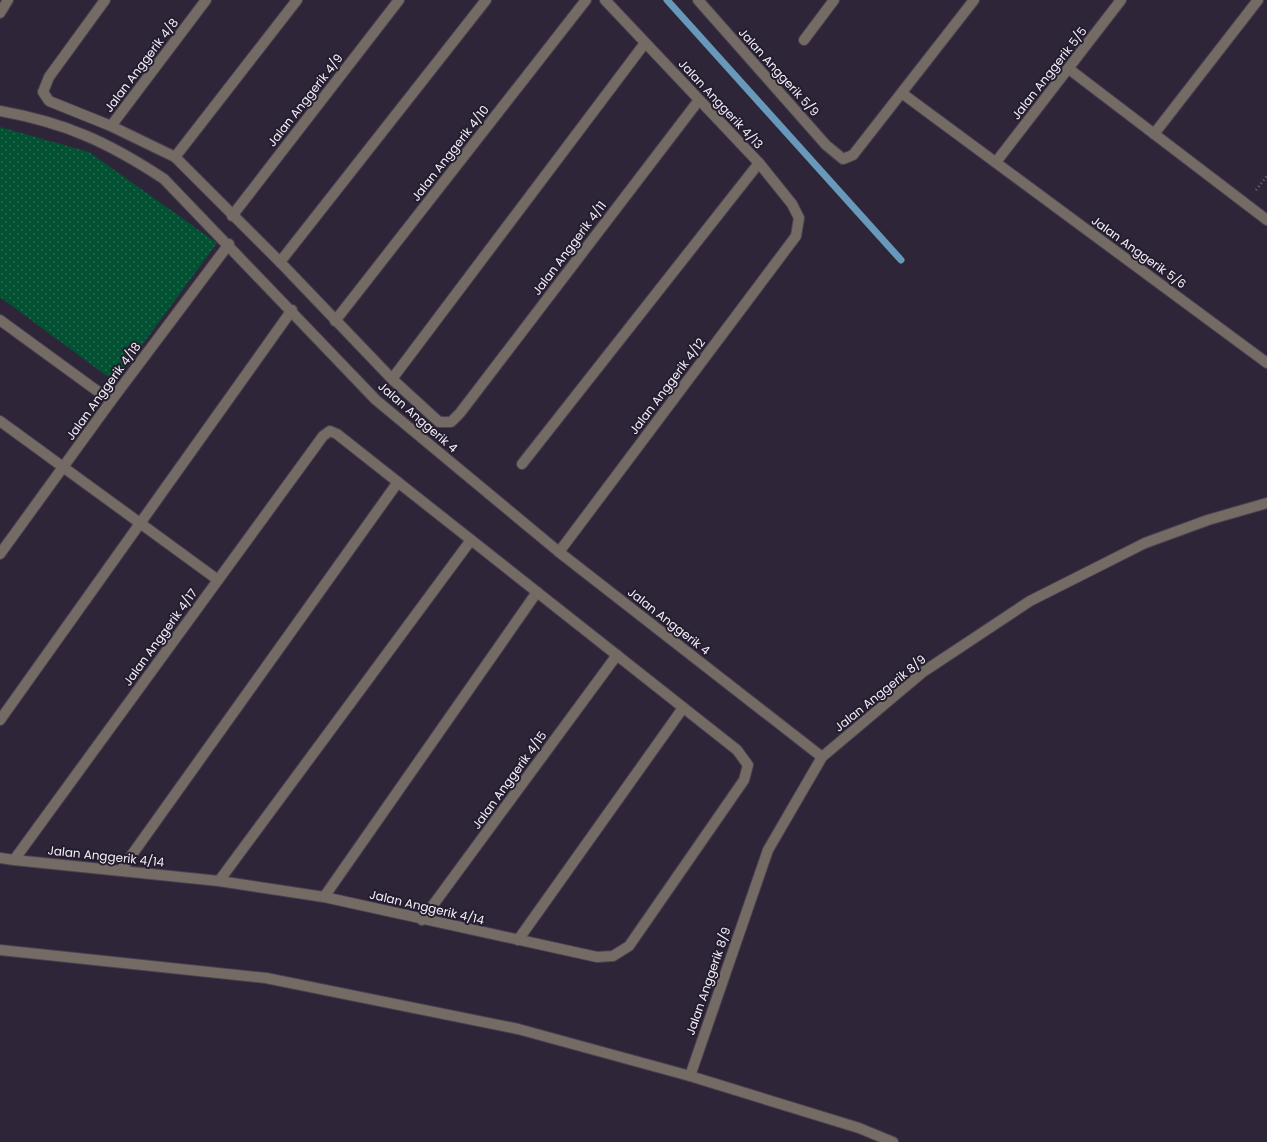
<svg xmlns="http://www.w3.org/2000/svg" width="1267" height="1142" font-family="Poppins,sans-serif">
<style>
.park{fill:url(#park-dots)}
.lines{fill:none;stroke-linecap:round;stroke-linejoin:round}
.stream{stroke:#6898ba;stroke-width:7}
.minor-casing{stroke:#4a4253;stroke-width:12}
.path{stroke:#6f6878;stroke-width:2.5;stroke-dasharray:1 3;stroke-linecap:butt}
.minor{stroke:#746c64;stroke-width:10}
.labels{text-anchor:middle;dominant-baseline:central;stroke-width:4;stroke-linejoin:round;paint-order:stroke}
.street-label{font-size:12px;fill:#f4effb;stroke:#241d2e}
</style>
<defs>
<pattern id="park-dots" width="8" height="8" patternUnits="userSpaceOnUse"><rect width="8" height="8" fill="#015132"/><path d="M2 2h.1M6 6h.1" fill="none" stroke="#276a51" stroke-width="1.8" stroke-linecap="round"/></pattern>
</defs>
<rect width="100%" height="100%" fill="#2e2638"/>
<polygon class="park" points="0,127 89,152 217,243 115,382 0,297"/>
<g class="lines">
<polyline class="stream" points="667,0 901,260"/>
<defs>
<g id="minor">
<polyline points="105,0 49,77 43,92 49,101 111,126 175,157 280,262 392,379 439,422 451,422 460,413 699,100"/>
<polyline points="698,0 826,145 843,159 853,155 974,0"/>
<polyline points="0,13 8,0"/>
<polyline points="804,40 834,0"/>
<polyline points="1069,69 1267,220"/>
<polyline points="903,94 1267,363"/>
<path d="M 0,111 C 66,123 108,142 164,179 L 376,400 L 559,552 L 822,757"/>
<polyline points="111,126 206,0"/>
<polyline points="1154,134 1258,0"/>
<polyline points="175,157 297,0"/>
<polyline points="996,162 1121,0"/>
<polyline points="232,216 399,0"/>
<polyline points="280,262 486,0"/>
<polyline points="0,320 111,401"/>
<polyline points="335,321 586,0"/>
<polyline points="392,379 645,43"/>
<polyline points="0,421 218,580"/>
<polyline points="522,464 759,163"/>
<polyline points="559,552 796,236 799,218 792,204 759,163 605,0"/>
<polyline points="0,554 111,401 229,244"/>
<polyline points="0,720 292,310"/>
<polyline points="0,858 14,860 219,881 324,897 597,957 613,956 629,946 744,780 748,765 737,750 337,434 330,431 323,436 14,860"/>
<polyline points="121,870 398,482"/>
<polyline points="219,881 471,540"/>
<polyline points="324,897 537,592"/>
<polyline points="422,920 617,655"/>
<polyline points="518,940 683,708"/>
<polyline points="0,950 266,978 518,1029 690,1076 859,1128 893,1142"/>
<polyline points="690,1076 768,850 822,757 923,672 1030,601 1145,543 1208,520 1267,503"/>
</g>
</defs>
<use href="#minor" class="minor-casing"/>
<polyline class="path" points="1256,190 1267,176"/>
<use href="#minor" class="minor"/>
</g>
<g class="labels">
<g class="street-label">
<text transform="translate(141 65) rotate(-53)">Jalan Anggerik 4/8</text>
<text transform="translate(779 72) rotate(48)">Jalan Anggerik 5/9</text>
<text transform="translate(1049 73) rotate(-52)">Jalan Anggerik 5/5</text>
<text transform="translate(305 100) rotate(-52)">Jalan Anggerik 4/9</text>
<text transform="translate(721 104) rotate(47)">Jalan Anggerik 4/13</text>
<text transform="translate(450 153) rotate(-52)">Jalan Anggerik 4/10</text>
<text transform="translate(569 248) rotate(-53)">Jalan Anggerik 4/11</text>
<text transform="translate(1139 252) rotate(36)">Jalan Anggerik 5/6</text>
<text transform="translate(667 386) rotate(-53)">Jalan Anggerik 4/12</text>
<text transform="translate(103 391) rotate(-54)">Jalan Anggerik 4/18</text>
<text transform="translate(418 417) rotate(41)">Jalan Anggerik 4</text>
<text transform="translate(669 621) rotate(38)">Jalan Anggerik 4</text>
<text transform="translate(160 637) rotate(-54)">Jalan Anggerik 4/17</text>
<text transform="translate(880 693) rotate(-39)">Jalan Anggerik 8/9</text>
<text transform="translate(509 780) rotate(-54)">Jalan Anggerik 4/15</text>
<text transform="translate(106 856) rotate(6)">Jalan Anggerik 4/14</text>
<text transform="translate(427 907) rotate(13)">Jalan Anggerik 4/14</text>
<text transform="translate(708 981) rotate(-71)">Jalan Anggerik 8/9</text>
</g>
</g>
</svg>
